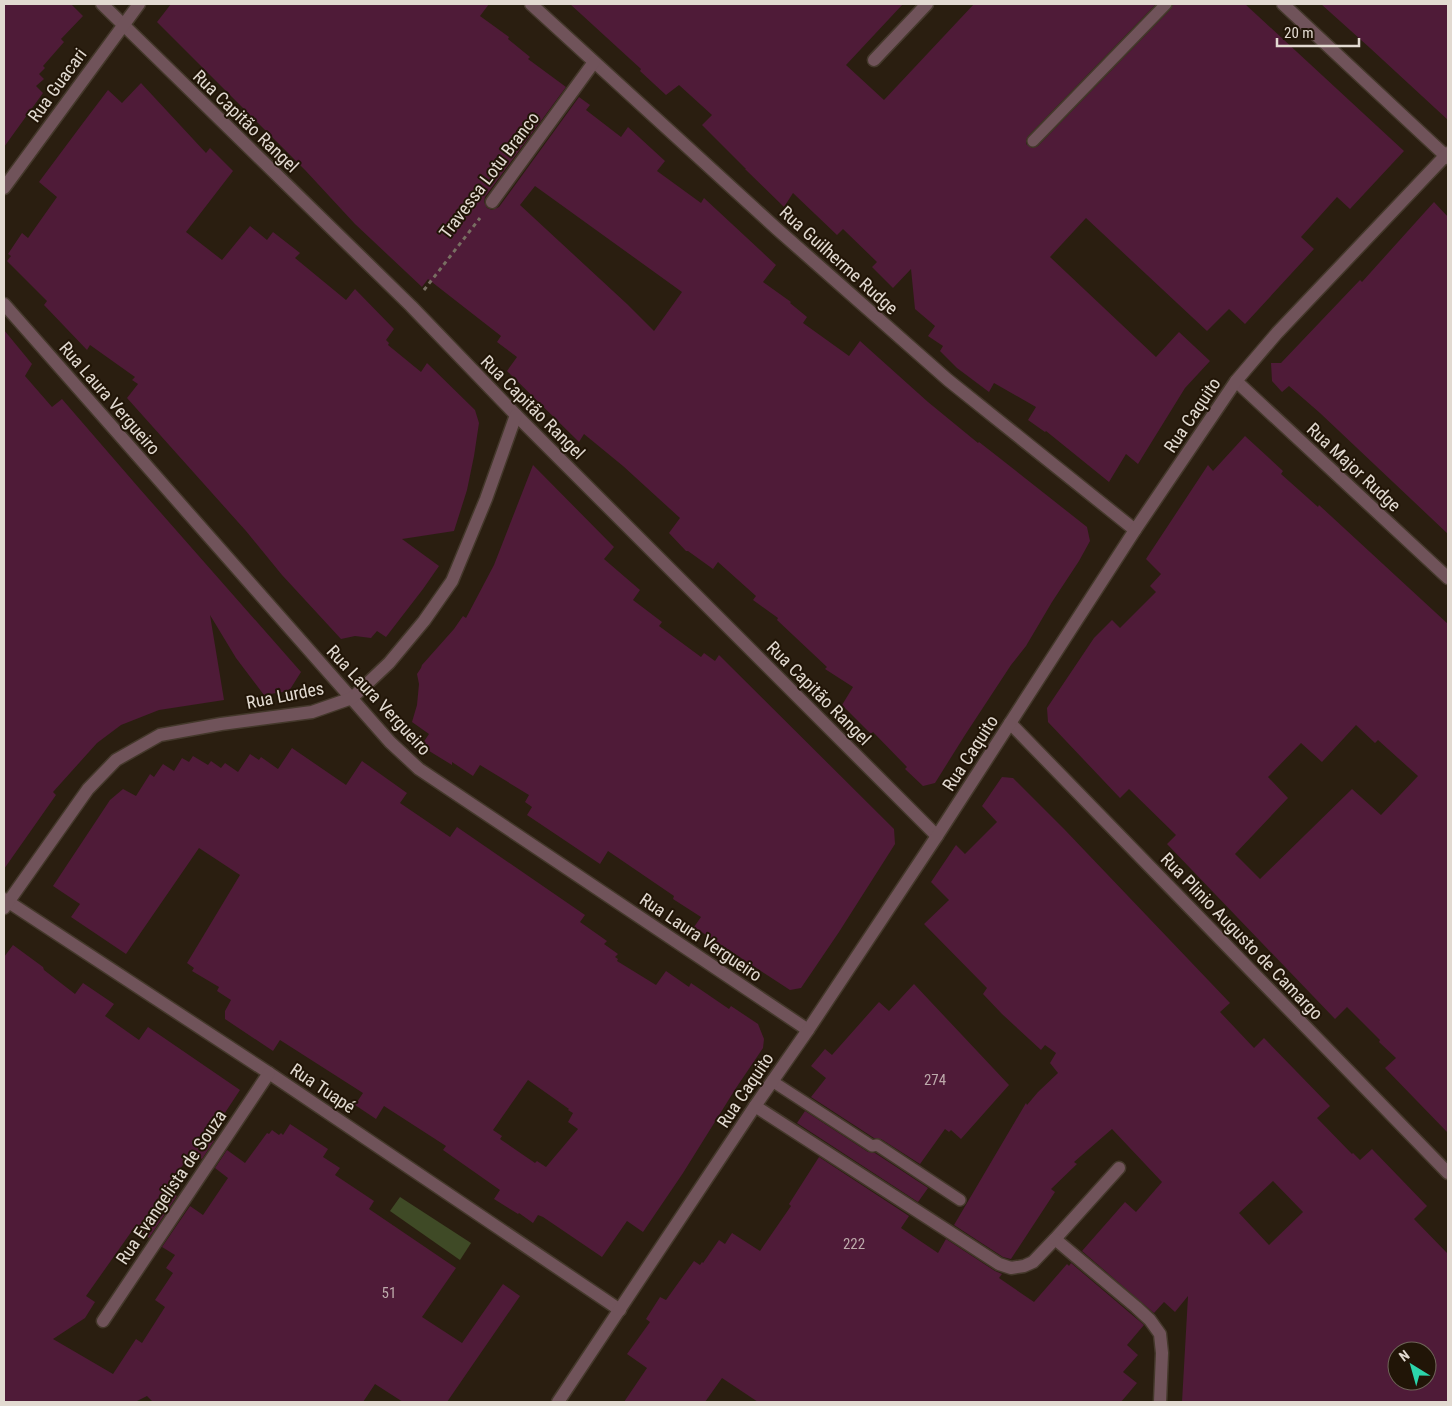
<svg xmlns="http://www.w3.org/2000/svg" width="1452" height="1406" font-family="'Roboto Condensed',sans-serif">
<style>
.green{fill:#3f4a26}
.building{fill:#4f1b38;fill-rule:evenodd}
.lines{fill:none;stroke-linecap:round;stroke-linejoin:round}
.service-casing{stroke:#44382b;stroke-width:14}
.minor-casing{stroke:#44382b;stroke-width:15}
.path{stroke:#786e62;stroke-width:3;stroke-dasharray:4 4;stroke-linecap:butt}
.service{stroke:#70535a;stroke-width:11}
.minor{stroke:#70535a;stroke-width:12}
.labels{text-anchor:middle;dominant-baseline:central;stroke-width:4;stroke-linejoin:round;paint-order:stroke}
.number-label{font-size:15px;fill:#bdaaab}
.street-label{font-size:18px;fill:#e2dad1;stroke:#211507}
</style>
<rect width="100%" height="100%" fill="#2a1e10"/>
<polygon class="green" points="400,1197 471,1243 460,1260 390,1211"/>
<g class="building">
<polygon points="4,4 71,4 83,16 61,39 64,42 43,66 45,68 39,74 44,79 36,86 43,93 4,147"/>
<path d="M 171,4 L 489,4 L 480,16 L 509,37 L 508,39 L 530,57 L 528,59 L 566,87 L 485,197 L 484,202 L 487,208 L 492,210 L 499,207 L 579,97 L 590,105 L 586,110 L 621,137 L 628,127 L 665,161 L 657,171 L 701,203 L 704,198 L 776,265 L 763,282 L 791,302 L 790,303 L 807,317 L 803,323 L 849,356 L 860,341 L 928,402 L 978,443 L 979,442 L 997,456 L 1087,527 L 1090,541 L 1079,561 L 1052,602 L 1026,646 L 1011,665 L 965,735 L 935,783 L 923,786 L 905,769 L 907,767 L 873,732 L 871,734 L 842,705 L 853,687 L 825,669 L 827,667 L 777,620 L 778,618 L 753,600 L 756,596 L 718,562 L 713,569 L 688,551 L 686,551 L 669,533 L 680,518 L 623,466 L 584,434 L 579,442 L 507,371 L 517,357 L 497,342 L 501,336 L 428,279 L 422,287 L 355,224 L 305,170 L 157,22 ZM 535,186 L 682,292 L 654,331 L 627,304 L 520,205 Z"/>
<polygon points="570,4 903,4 846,65 884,100 974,4 1156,4 1028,136 1026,140 1026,144 1032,148 1038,146 1171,9 1173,4 1245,4 1404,151 1350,209 1337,197 1301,237 1314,249 1245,324 1229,309 1207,331 1086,218 1050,257 1156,357 1179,332 1210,361 1185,388 1138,464 1126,454 1109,482 1046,431 1045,432 1028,420 1036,407 994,383 989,392 957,368 940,351 943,346 928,336 935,326 915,309 911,269 893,288 872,267 877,262 843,229 837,235 793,193 784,207 745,169 746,169 702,125 712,115 679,85 666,95 640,71 641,69"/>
<polygon points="1321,4 1448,4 1448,120 1370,48"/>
<polygon points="141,83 206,153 210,148 233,171 186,232 222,260 250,226 267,240 273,232 300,253 295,258 346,300 355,289 394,329 386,340 389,343 388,345 421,372 427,363 475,410 479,423 474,456 467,490 454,531 402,539 439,566 423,589 386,637 377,631 371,638 355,636 341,639 282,575 246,531 127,398 138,384 132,380 135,377 90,345 87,350 44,305 47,301 7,261 11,256 8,254 22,233 28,238 57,197 39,182 83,123 108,90 122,103"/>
<polygon points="1434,202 1448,217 1448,534 1320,413 1289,386 1282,392 1272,381 1271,363 1281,363 1360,280 1362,282"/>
<polygon points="4,330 32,364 25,376 52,407 62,399 139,488 301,672 289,691 264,695 236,658 210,615 224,700 159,710 121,725 97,743 53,792 56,795 4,869"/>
<path d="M 1245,436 L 1283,471 L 1281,474 L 1318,507 L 1319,505 L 1448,624 L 1448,1133 L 1385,1068 L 1396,1058 L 1379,1042 L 1380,1040 L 1347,1007 L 1335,1019 L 1167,844 L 1176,835 L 1129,789 L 1120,798 L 1048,722 L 1047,708 L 1094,638 L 1112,620 L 1120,628 L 1156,592 L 1150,586 L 1161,574 L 1146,559 L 1208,465 L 1213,471 ZM 1356,725 L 1375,743 L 1378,740 L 1418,776 L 1381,815 L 1352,789 L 1260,879 L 1235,854 L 1288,798 L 1268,777 L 1301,743 L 1322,762 Z"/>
<polygon points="533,465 614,547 604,559 640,590 633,600 662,622 659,626 701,657 704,653 715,661 719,655 894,829 895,844 839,932 801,988 790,990 694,927 701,917 673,899 674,896 608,851 600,864 527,815 532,807 525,802 529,795 480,765 473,776 452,762 452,765 421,746 429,734 412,722 417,705 419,684 417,674 421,668 422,665 454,629 463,616 466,618 494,565"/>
<path d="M 292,748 L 346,785 L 362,761 L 407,793 L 400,803 L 450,837 L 457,827 L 585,915 L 580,922 L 607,941 L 604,944 L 618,954 L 615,957 L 618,959 L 617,961 L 656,985 L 666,971 L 689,987 L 691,983 L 729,1009 L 731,1006 L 758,1024 L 764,1039 L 763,1048 L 736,1088 L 683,1173 L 643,1232 L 627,1221 L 602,1257 L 543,1217 L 538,1215 L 533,1223 L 519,1213 L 518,1214 L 494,1199 L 500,1190 L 443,1150 L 446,1146 L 384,1106 L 376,1119 L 355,1105 L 363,1093 L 280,1040 L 273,1051 L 225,1019 L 225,1011 L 231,1000 L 217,991 L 219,987 L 192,971 L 194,968 L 187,963 L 240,875 L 199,848 L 126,954 L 71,917 L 80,904 L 53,886 L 110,800 L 123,789 L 136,796 L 150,774 L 154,777 L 163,764 L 174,771 L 182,758 L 189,762 L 193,756 L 208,765 L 211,761 L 221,768 L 225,763 L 238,772 L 250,754 L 259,760 L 261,757 L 278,769 ZM 528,1080 L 569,1109 L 568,1110 L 573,1113 L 568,1122 L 578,1129 L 546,1167 L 537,1161 L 535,1163 L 500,1139 L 502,1136 L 493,1130 Z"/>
<path d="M 1002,777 L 1013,778 L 1065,830 L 1230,1003 L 1220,1012 L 1254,1048 L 1264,1038 L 1330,1106 L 1317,1118 L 1352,1154 L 1353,1153 L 1360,1160 L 1372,1149 L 1427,1206 L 1414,1219 L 1448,1254 L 1448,1402 L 1182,1402 L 1188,1296 L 1175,1312 L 1164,1302 L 1154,1313 L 1082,1251 L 1125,1202 L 1136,1212 L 1162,1182 L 1112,1129 L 1074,1162 L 1077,1164 L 1051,1189 L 1055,1192 L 1011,1259 L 1003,1257 L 954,1225 L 1026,1103 L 1027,1105 L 1038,1092 L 1058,1073 L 1050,1063 L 1056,1053 L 1045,1045 L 1041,1050 L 1002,1014 L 983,994 L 987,988 L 924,924 L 949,900 L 931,882 L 956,845 L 965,854 L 997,822 L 982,806 ZM 1273,1181 L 1303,1212 L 1269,1245 L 1239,1213 ZM 1397,1351 L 1427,1351 L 1427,1381 L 1397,1381 Z"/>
<polygon points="13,945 43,967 44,970 75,994 83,983 114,1004 105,1016 139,1040 148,1027 240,1090 209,1137 214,1141 202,1159 192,1152 166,1189 177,1196 149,1238 134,1228 86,1296 95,1302 85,1318 53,1339 113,1374 136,1339 142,1343 165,1307 155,1300 173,1273 166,1268 175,1255 162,1247 190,1206 203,1215 228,1178 215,1168 227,1150 245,1163 267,1133 269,1134 272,1130 279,1135 281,1133 283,1135 290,1124 328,1149 323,1157 340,1168 335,1175 374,1201 369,1209 456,1268 422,1317 462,1343 503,1284 520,1296 447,1402 403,1402 375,1384 363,1402 153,1402 147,1396 135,1402 4,1402 4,957"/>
<polygon points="914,984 1009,1085 961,1139 951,1130 949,1132 945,1129 920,1164 881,1139 874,1138 811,1097 826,1078 811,1066 825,1049 832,1055 879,1002 889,1011"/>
<polygon points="805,1111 868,1152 875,1153 928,1188 918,1202 797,1123"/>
<polygon points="819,1157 909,1216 901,1228 938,1253 946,1239 995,1271 1002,1274 999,1278 1034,1302 1067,1264 1069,1266 1071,1263 1144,1325 1127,1345 1138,1355 1123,1372 1137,1383 1121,1402 758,1402 722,1378 705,1402 624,1402 647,1368 627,1354 650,1322 646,1319 660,1297 666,1300 694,1261 700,1265 702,1262 703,1263 719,1240 725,1244 732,1233 760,1251 791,1206 789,1204"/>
</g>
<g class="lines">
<defs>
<g id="service">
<polyline points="1033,141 1166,4"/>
<polyline points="772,1081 872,1146 877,1145 960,1200"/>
</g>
<g id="minor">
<polyline points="102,4 411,306 516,415 937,836"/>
<polyline points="531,4 777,229 948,380 1135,530"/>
<polyline points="1283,4 1448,158"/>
<polyline points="874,60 927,4"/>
<polyline points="4,188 139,4"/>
<polyline points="492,202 594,62"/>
<polyline points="4,304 390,742 419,769 808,1030"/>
<polyline points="1236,381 1448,578"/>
<polyline points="1010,723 1448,1173"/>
<polyline points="4,899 269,1073 620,1310"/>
<polyline points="4,908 88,789 116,760 160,735 221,724 312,712 352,698 389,663 424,621 452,581 486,499 516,415"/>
<polyline points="755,1106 999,1264 1011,1268 1024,1266 1033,1262 1055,1239 1119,1168"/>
<polyline points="1055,1239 1136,1307 1150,1320 1160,1334 1162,1353 1160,1402"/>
<polyline points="103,1321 269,1073"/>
<polyline points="558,1402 755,1106 808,1030 937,836 1135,530 1236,381 1277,333 1448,153"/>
</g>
</defs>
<use href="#service" class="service-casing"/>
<use href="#minor" class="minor-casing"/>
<polyline class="path" points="424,290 480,218"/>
<use href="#service" class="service"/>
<use href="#minor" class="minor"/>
</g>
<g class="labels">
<g class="number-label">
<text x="935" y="1080">274</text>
<text x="854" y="1244">222</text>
<text x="389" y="1293">51</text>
</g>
<g class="street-label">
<text transform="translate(57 85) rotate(-54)">Rua Guacari</text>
<text transform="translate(246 121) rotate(44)">Rua Capitão Rangel</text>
<text transform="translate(489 175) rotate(-53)">Travessa Lotu Branco</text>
<text transform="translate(839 260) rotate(42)">Rua Guilherme Rudge</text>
<text transform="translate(110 398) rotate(49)">Rua Laura Vergueiro</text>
<text transform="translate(533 407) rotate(45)">Rua Capitão Rangel</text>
<text transform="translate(1192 415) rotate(-56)">Rua Caquito</text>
<text transform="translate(1354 467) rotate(43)">Rua Major Rudge</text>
<text transform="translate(819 693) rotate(45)">Rua Capitão Rangel</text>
<text transform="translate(285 695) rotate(-11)">Rua Lurdes</text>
<text transform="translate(379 700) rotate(47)">Rua Laura Vergueiro</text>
<text transform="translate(970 753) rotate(-57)">Rua Caquito</text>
<text transform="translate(1242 936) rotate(46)">Rua Plinio Augusto de Camargo</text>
<text transform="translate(701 937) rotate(34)">Rua Laura Vergueiro</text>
<text transform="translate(323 1088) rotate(34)">Rua Tuapé</text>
<text transform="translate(745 1090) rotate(-56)">Rua Caquito</text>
<text transform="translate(171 1187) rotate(-56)">Rua Evangelista de Souza</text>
</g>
</g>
<rect width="1452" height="1406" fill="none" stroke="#e2dad1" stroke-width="10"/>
<g transform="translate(1412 1366) rotate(323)"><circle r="24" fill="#211507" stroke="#6e6458"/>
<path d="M0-4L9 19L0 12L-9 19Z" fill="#2cd5ab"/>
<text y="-8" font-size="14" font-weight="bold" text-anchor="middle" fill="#e2dad1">N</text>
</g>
<path d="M1277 38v8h82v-8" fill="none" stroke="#e2dad1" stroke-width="2.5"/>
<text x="1284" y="38" font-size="15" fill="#e2dad1" stroke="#211507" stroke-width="4" paint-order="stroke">20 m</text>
</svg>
